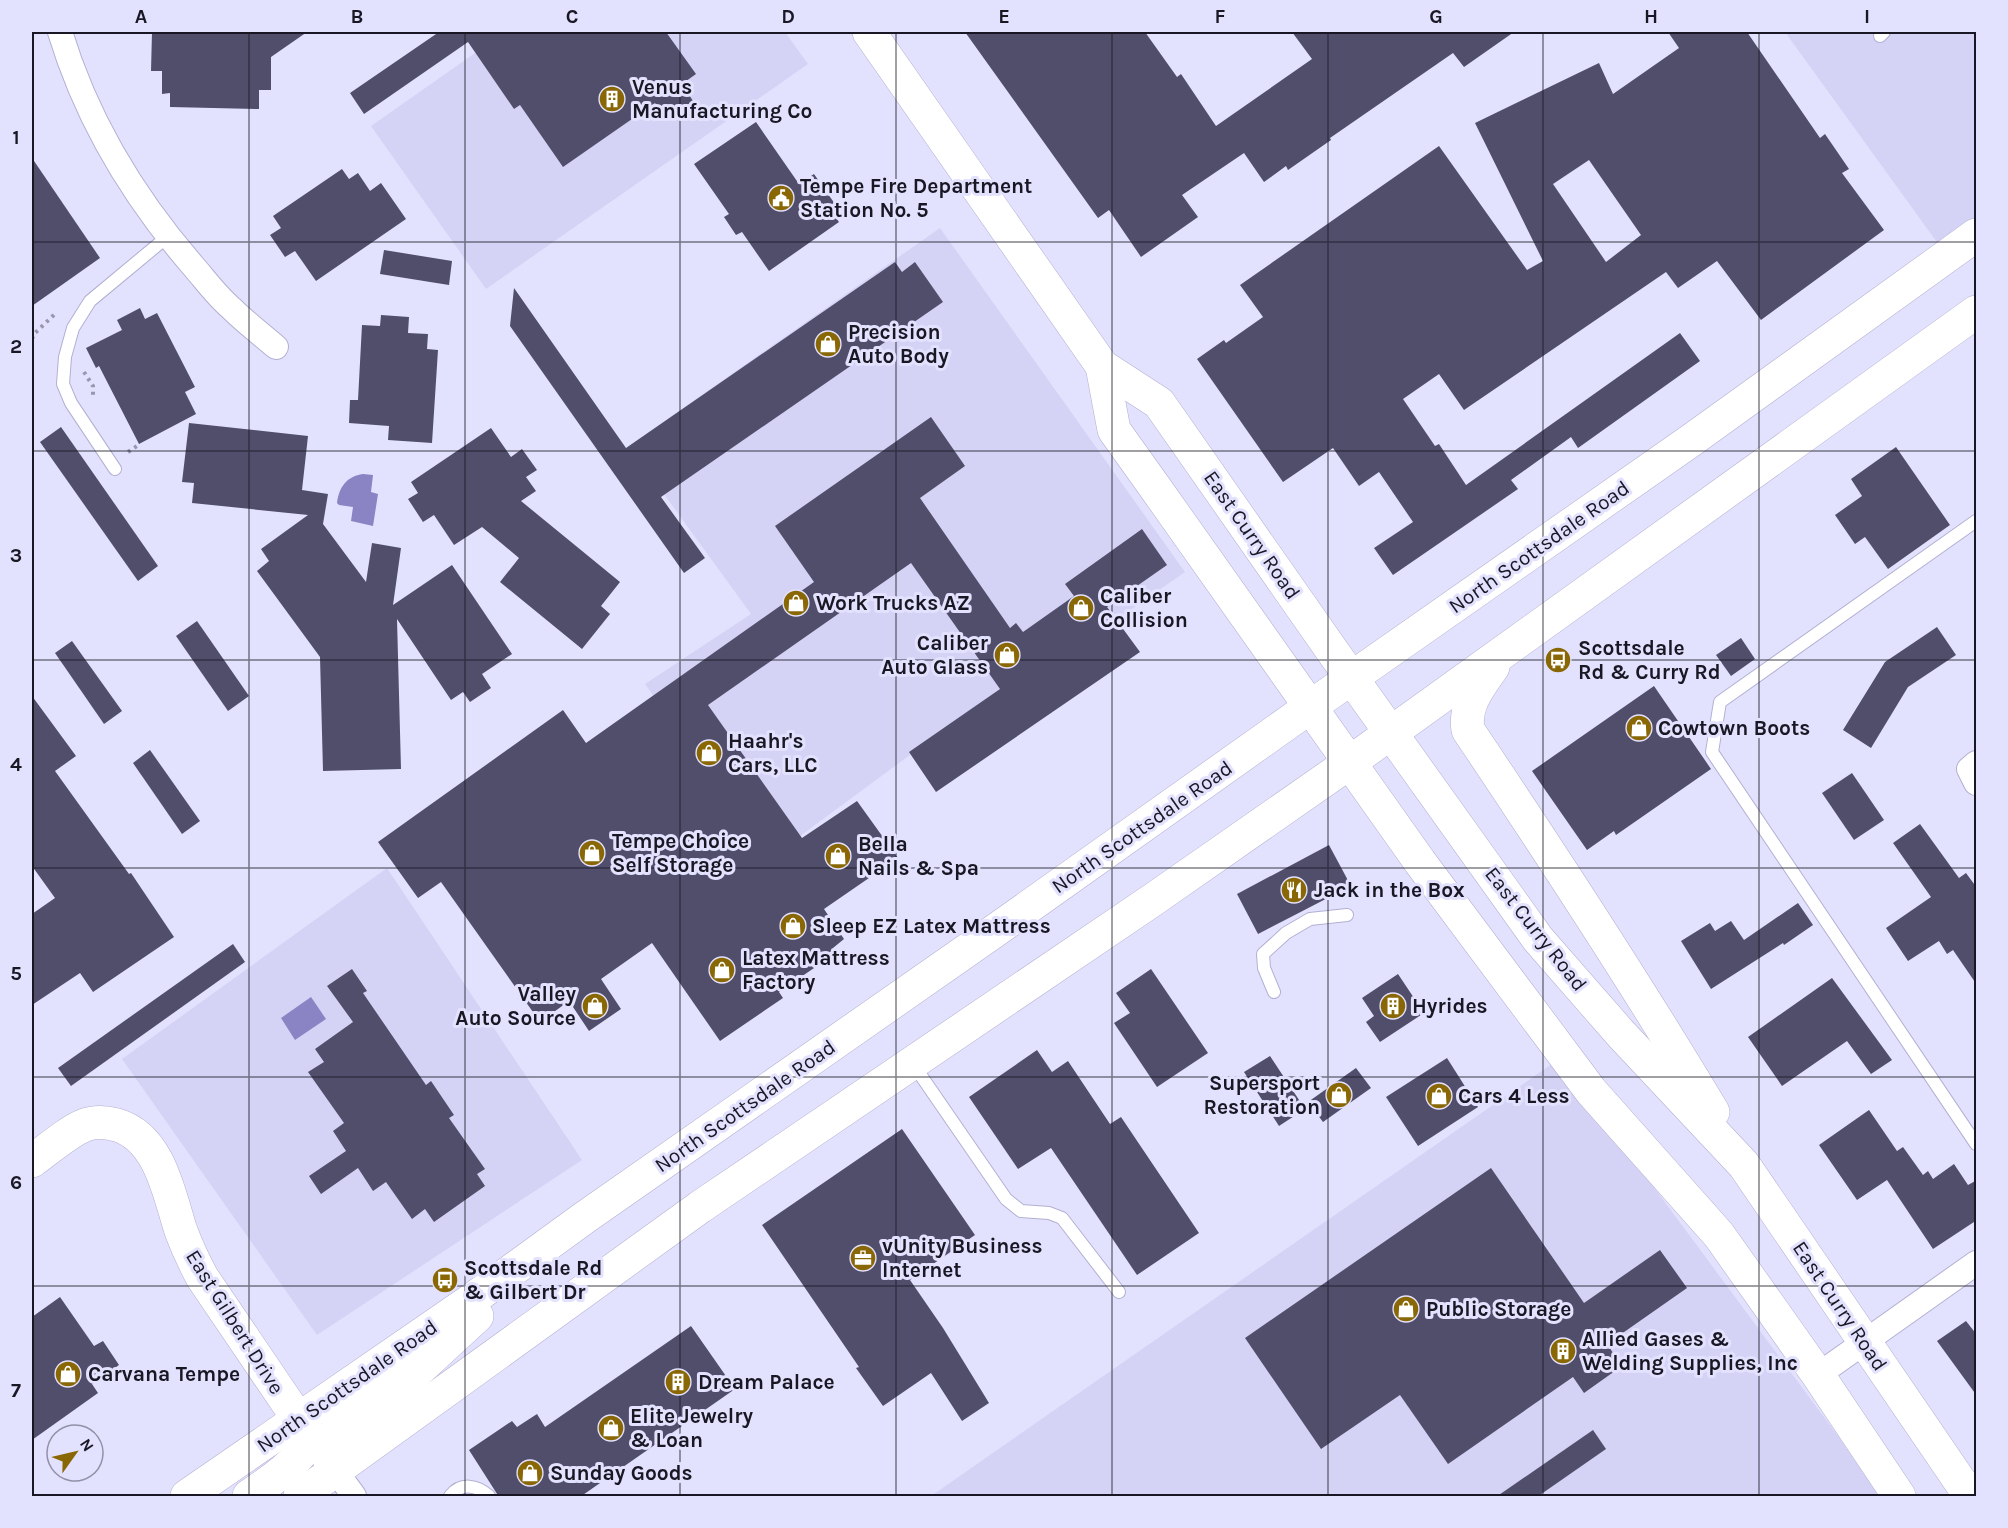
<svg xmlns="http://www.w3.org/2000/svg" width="2008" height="1528" font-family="Karla,sans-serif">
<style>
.built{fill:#d5d3f5}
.water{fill:#8a84c4}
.building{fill:#514e6b;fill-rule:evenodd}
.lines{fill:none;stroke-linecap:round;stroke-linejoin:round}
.lane-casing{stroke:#b2b0d2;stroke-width:14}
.street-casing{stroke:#b2b0d2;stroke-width:26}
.secondary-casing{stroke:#b2b0d2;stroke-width:34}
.primary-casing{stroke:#b2b0d2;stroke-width:34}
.path{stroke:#9897ad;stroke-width:4;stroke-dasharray:3 4.5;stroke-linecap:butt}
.lane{stroke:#fff;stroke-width:12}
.street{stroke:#fff;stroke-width:24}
.secondary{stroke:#fff;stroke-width:33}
.primary{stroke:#fff;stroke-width:33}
.grid{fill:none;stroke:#181723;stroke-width:1.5;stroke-opacity:0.55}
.labels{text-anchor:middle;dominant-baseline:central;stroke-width:6;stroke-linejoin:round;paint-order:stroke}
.poi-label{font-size:21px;font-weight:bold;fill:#181723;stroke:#e3e2fe;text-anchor:start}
.street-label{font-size:21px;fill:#181723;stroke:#e3e2fe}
.neatline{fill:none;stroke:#181723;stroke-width:2}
.grid-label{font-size:20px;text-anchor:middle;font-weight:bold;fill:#181723}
</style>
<rect width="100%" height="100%" fill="#e3e2fe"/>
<g class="built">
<polygon points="505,32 785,32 808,64 486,289 371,126"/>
<polygon points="1785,32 1976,32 1976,235 1947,256"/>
<polygon points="940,228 1185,572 1043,671 1036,662 769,859 645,684 751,614 629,446"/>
<polygon points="387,868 582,1160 317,1335 122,1059"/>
<polygon points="1559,1059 1838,1436 1879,1496 931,1496"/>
</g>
<g class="water">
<path d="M 363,474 L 373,475 L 371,492 L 378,494 L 373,526 L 351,521 L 353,507 L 339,505 L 337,503 C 339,487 347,476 363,474 Z"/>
<polygon points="311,997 326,1019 295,1040 281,1018"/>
</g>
<g class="building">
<polygon points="152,32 307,32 271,57 271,90 259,90 259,109 170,107 170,93 162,94 162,71 151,71"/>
<polygon points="439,32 666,32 696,74 682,84 693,101 667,120 655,103 563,167 520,105 514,109 468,42 364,114 350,93"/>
<polygon points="965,32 1145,32 1177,77 1181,74 1216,126 1312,59 1292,32 1514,32 1464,67 1453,53 1330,138 1331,140 1288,170 1286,166 1264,182 1244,153 1182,195 1198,217 1141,257 1109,210 1098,218"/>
<path d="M 1668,32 L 1747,32 L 1820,138 L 1825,134 L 1849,169 L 1842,173 L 1884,230 L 1761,320 L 1717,261 L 1678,288 L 1666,272 L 1464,410 L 1439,374 L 1403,399 L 1435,446 L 1439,444 L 1466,485 L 1680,333 L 1700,361 L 1578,448 L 1571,437 L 1511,480 L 1518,489 L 1393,575 L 1374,548 L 1413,522 L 1379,472 L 1359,486 L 1333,448 L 1283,482 L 1197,359 L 1224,340 L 1226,343 L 1263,317 L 1240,285 L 1439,146 L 1527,270 L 1543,261 L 1475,123 L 1599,63 L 1613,94 L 1679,48 ZM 1589,160 L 1641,235 L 1606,262 L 1553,184 Z"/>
<polygon points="756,122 799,184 814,174 835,204 829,208 839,222 769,271 742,232 736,235 724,217 729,214 694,164"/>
<polygon points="32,158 100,258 32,306"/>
<polygon points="342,169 349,179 358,173 370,191 381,183 406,219 316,281 295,251 285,257 270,235 281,228 273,216"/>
<polygon points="384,250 452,261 449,285 380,274"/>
<polygon points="895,262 902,272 915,262 943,302 661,497 705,558 684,573 510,326 514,288 626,448"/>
<polygon points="140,308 145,319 157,313 195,387 185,392 196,414 139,444 99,366 96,368 86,348 122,330 117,320"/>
<polygon points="381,315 409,317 408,333 428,334 427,349 438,350 432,443 388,440 389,426 349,423 350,400 358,400 362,325 380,326"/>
<polygon points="931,417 965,466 920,498 1010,628 1016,623 1023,632 1074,596 1065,584 1142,529 1167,565 1107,607 1140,652 936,792 909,752 1000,689 911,563 708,705 802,838 857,801 898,858 824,909 844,939 833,948 836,953 779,992 783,998 720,1041 652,943 601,979 621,1009 589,1031 569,1001 540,1022 441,882 418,898 378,842 563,710 586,743 814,582 775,526"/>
<polygon points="189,423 308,436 302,490 328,494 323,524 366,582 372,543 401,548 393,605 452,565 512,654 482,674 491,688 470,702 463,692 451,700 397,619 401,769 323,771 320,657 257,571 269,561 261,549 308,515 192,503 194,483 182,482"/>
<polygon points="61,427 158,566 138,581 40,442"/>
<polygon points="491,428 511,457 522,449 537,470 526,477 536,491 521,501 620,582 601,606 610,614 582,649 500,582 519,558 482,527 454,545 434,515 423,522 408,499 418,493 411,482"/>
<polygon points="1896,447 1950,525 1888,569 1865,537 1855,544 1835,515 1862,496 1851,479"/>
<polygon points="197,621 249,696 228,711 176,636"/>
<polygon points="1937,627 1956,655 1908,687 1871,748 1843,730 1885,662"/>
<polygon points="1741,638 1755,659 1731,676 1716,655"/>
<polygon points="72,641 122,711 104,724 55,653"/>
<polygon points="1654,686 1711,769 1616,835 1614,831 1587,850 1532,771"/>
<polygon points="32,696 76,756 55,771 129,874 131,873 174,937 93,992 80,973 32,1005 32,914 55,898 32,866"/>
<polygon points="150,750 200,821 182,834 133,763"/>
<polygon points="1852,773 1884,820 1854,840 1822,793"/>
<polygon points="1920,824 1959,878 1966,873 1977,888 1977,985 1953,950 1947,954 1939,941 1908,961 1886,928 1931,897 1893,843"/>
<polygon points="1329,845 1351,886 1258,934 1237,894"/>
<polygon points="1798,903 1813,925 1784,945 1783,943 1711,989 1681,941 1710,923 1715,931 1731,921 1744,940"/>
<polygon points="233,944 245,962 71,1086 58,1068"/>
<polygon points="352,969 367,991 363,993 426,1085 431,1081 454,1115 449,1118 485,1169 477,1174 485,1186 434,1222 425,1209 412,1219 386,1182 373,1191 358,1168 321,1194 309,1176 346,1151 333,1131 344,1123 308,1072 324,1062 315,1049 353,1022 327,986"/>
<polygon points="1151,969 1208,1053 1157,1087 1114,1023 1130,1013 1116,993"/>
<polygon points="1398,974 1424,1013 1380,1042 1366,1022 1374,1016 1362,998"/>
<polygon points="1832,978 1892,1060 1871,1074 1847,1041 1782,1086 1748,1037"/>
<polygon points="1037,1050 1052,1072 1068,1061 1110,1124 1121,1117 1199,1233 1137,1275 1051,1148 1018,1169 969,1097"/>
<polygon points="1270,1056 1305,1109 1279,1126 1244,1072"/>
<polygon points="1447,1058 1478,1107 1418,1146 1386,1097"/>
<polygon points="1356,1068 1371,1088 1323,1122 1308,1102"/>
<polygon points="1869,1110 1897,1151 1903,1147 1923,1175 1928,1171 1933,1179 1954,1164 1968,1185 1977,1180 1977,1220 1933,1249 1887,1180 1857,1200 1819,1145"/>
<polygon points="902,1129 975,1235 910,1280 943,1328 989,1403 962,1421 931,1373 883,1406 856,1368 859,1367 762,1225"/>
<polygon points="1491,1168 1584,1303 1660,1250 1687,1288 1607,1344 1622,1366 1584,1393 1573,1377 1448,1464 1400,1395 1321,1449 1245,1338"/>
<polygon points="60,1297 94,1346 103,1341 119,1365 92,1384 98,1393 32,1440 32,1317"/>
<polygon points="1966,1321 1977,1335 1977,1396 1937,1341"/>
<polygon points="691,1326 735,1389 580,1497 499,1497 469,1450 512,1421 517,1427 537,1414 545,1427"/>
<polygon points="1593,1430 1606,1449 1537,1497 1496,1497"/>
</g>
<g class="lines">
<defs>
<g id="lane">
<polyline points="1880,36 1884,32"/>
<polyline points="115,469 71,403 63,384 65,357 73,328 90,301 167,237"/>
<polyline points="1976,521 1720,702 1712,752 1976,1144"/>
<polyline points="1274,992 1264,968 1263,954 1286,933 1310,919 1347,915"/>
<polyline points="913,1064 1006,1199 1021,1211 1049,1213 1062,1218 1119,1292"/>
<path d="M 450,1496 C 461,1482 477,1485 489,1496"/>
</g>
<g id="street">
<path d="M 60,32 C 87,121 133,197 194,267 C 206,281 217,296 231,308 C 245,322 261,334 276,347"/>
<polyline points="1976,763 1969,769 1976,783"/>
<polyline points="1818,1375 1976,1263"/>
<polyline points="335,1470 354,1496"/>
</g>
<path id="secondary" d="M 32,1161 C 46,1151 69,1131 85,1125 C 96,1121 106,1122 117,1125 C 160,1138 169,1194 181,1231 C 187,1247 194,1262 202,1277 L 299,1420"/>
<g id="primary">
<polyline points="869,32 1102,366 1159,403 1333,652 1538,939 1621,1034 1744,1165 1970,1496"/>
<polyline points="1102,366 1114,430 1154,486 1420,862 1591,1091 1719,1235 1818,1375 1899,1496"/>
<path d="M 1493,667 C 1479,687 1464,705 1468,730 C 1552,855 1635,982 1713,1112"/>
<path d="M 335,1470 C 324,1457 328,1444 336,1431 L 413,1375 L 477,1316"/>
<polyline points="187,1496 470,1301 584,1218 996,930 1310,707 1693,439 1976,235"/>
<path d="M 249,1496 C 264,1486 305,1458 308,1441 C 310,1432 304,1426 299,1420"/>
<polyline points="300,1496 700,1207 1154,899 1349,763 1976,312"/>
</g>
</defs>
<use href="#lane" class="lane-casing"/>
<use href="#street" class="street-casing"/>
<use href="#secondary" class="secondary-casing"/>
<use href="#primary" class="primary-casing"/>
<g class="path">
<polyline points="32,339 34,334 57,312"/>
<polyline points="84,372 93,386 93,398"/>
<polyline points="128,452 137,446"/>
</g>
<use href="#lane" class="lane"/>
<use href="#street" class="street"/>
<use href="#secondary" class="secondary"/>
<use href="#primary" class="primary"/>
</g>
<path class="grid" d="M 249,32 L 249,1496M 465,32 L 465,1496M 680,32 L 680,1496M 896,32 L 896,1496M 1112,32 L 1112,1496M 1328,32 L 1328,1496M 1543,32 L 1543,1496M 1759,32 L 1759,1496M 32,242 L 1976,242M 32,451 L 1976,451M 32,660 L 1976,660M 32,868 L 1976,868M 32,1077 L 1976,1077M 32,1286 L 1976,1286"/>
<defs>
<symbol id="building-disc" viewBox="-11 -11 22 22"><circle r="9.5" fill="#8a6705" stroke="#e3e2fe"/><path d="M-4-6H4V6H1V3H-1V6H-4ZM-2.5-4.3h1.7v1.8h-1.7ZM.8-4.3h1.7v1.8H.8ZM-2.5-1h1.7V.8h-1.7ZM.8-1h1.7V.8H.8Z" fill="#fff"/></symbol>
<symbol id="civic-disc" viewBox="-11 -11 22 22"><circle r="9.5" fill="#8a6705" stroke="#e3e2fe"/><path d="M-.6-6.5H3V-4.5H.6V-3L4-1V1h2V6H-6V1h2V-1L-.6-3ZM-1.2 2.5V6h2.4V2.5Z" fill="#fff"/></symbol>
<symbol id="shop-disc" viewBox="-11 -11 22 22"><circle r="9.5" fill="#8a6705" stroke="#e3e2fe"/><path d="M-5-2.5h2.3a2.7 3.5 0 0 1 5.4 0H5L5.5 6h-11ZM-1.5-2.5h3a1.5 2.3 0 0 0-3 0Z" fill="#fff"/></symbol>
<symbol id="bus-disc" viewBox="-11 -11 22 22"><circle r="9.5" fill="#8a6705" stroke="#e3e2fe"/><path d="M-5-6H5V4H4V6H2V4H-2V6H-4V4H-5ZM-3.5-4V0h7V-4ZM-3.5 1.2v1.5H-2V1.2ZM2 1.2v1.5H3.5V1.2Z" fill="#fff"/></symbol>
<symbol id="restaurant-disc" viewBox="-11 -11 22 22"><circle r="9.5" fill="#8a6705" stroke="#e3e2fe"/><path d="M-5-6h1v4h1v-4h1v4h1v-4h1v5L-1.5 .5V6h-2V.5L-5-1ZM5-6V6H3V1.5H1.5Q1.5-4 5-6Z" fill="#fff"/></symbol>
<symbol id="office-disc" viewBox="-11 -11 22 22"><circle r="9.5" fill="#8a6705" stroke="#e3e2fe"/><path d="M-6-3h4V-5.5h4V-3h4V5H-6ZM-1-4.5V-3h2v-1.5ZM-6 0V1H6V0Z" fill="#fff"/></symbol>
</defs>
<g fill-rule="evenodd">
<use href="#building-disc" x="597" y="84" width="30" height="30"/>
<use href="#civic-disc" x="766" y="183" width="30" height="30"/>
<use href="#shop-disc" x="813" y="329" width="30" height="30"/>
<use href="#shop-disc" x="781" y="588" width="30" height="30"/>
<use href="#shop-disc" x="1066" y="593" width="30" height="30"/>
<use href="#shop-disc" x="992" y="640" width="30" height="30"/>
<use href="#bus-disc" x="1543" y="645" width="30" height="30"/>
<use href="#shop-disc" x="1624" y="713" width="30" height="30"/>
<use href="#shop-disc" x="694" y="738" width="30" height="30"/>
<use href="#shop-disc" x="577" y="838" width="30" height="30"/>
<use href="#shop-disc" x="823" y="841" width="30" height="30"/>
<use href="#restaurant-disc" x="1279" y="875" width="30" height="30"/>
<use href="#shop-disc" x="778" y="911" width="30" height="30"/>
<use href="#shop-disc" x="707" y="955" width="30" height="30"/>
<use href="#shop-disc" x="580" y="991" width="30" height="30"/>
<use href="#building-disc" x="1378" y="991" width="30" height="30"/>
<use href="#shop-disc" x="1324" y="1080" width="30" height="30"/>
<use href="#shop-disc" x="1424" y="1081" width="30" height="30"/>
<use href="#office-disc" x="848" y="1243" width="30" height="30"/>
<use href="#bus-disc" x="430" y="1265" width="30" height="30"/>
<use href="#shop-disc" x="1391" y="1294" width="30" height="30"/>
<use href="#building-disc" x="1548" y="1336" width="30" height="30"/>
<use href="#shop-disc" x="53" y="1359" width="30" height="30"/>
<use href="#building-disc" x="663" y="1367" width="30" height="30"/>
<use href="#shop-disc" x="596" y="1413" width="30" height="30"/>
<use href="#shop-disc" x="515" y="1458" width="30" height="30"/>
</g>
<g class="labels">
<g class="poi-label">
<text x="632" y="87">Venus<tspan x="632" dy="24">Manufacturing Co</tspan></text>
<text x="800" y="186">Tempe Fire Department<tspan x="800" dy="24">Station No. 5</tspan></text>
<text x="848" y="332">Precision<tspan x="848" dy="24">Auto Body</tspan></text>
<text x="1100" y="596">Caliber<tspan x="1100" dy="24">Collision</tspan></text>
<text x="816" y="603">Work Trucks AZ</text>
<text x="988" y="643" text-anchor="end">Caliber<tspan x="988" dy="24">Auto Glass</tspan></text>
<text x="1578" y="648">Scottsdale<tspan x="1578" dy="24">Rd &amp; Curry Rd</tspan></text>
<text x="1658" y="728">Cowtown Boots</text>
<text x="728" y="741">Haahr's<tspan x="728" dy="24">Cars, LLC</tspan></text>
<text x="612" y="841">Tempe Choice<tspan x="612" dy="24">Self Storage</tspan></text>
<text x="858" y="844">Bella<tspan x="858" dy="24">Nails &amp; Spa</tspan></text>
<text x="1314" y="890">Jack in the Box</text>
<text x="812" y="926">Sleep EZ Latex Mattress</text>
<text x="742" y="958">Latex Mattress<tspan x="742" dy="24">Factory</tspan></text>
<text x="576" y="994" text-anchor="end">Valley<tspan x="576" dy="24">Auto Source</tspan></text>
<text x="1412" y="1006">Hyrides</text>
<text x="1320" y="1083" text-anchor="end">Supersport<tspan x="1320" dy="24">Restoration</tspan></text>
<text x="1458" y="1096">Cars 4 Less</text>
<text x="882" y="1246">vUnity Business<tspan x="882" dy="24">Internet</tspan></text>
<text x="464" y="1268">Scottsdale Rd<tspan x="464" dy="24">&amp; Gilbert Dr</tspan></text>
<text x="1426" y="1309">Public Storage</text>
<text x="1582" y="1339">Allied Gases &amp;<tspan x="1582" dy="24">Welding Supplies, Inc</tspan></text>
<text x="88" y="1374">Carvana Tempe</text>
<text x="698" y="1382">Dream Palace</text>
<text x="630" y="1416">Elite Jewelry<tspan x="630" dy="24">&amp; Loan</tspan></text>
<text x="550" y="1473">Sunday Goods</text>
</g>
<g class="street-label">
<text transform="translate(1252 535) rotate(55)">East Curry Road</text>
<text transform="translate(1539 547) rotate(-35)">North Scottsdale Road</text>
<text transform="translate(1142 827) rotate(-35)">North Scottsdale Road</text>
<text transform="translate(1536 929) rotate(52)">East Curry Road</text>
<text transform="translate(745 1106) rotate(-35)">North Scottsdale Road</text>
<text transform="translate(1840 1306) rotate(56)">East Curry Road</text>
<text transform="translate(235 1322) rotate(58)">East Gilbert Drive</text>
<text transform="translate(347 1386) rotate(-35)">North Scottsdale Road</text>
</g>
</g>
<rect width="2008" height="1528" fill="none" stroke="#e3e2fe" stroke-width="66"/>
<g transform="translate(75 1453) rotate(56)"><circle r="28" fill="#e3e2fe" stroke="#9291a6" stroke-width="1.5"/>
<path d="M0-4.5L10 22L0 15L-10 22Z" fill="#8a6705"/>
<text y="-9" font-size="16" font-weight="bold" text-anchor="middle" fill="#181723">N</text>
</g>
<rect x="33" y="33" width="1942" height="1462" class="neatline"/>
<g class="grid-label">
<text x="141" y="23">A</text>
<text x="357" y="23">B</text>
<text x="572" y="23">C</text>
<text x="788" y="23">D</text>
<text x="1004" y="23">E</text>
<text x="1220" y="23">F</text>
<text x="1436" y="23">G</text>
<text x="1651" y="23">H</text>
<text x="1867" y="23">I</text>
<text x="16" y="144">1</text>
<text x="16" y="353">2</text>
<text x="16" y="562">3</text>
<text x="16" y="771">4</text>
<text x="16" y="980">5</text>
<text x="16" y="1189">6</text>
<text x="16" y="1397">7</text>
</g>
</svg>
